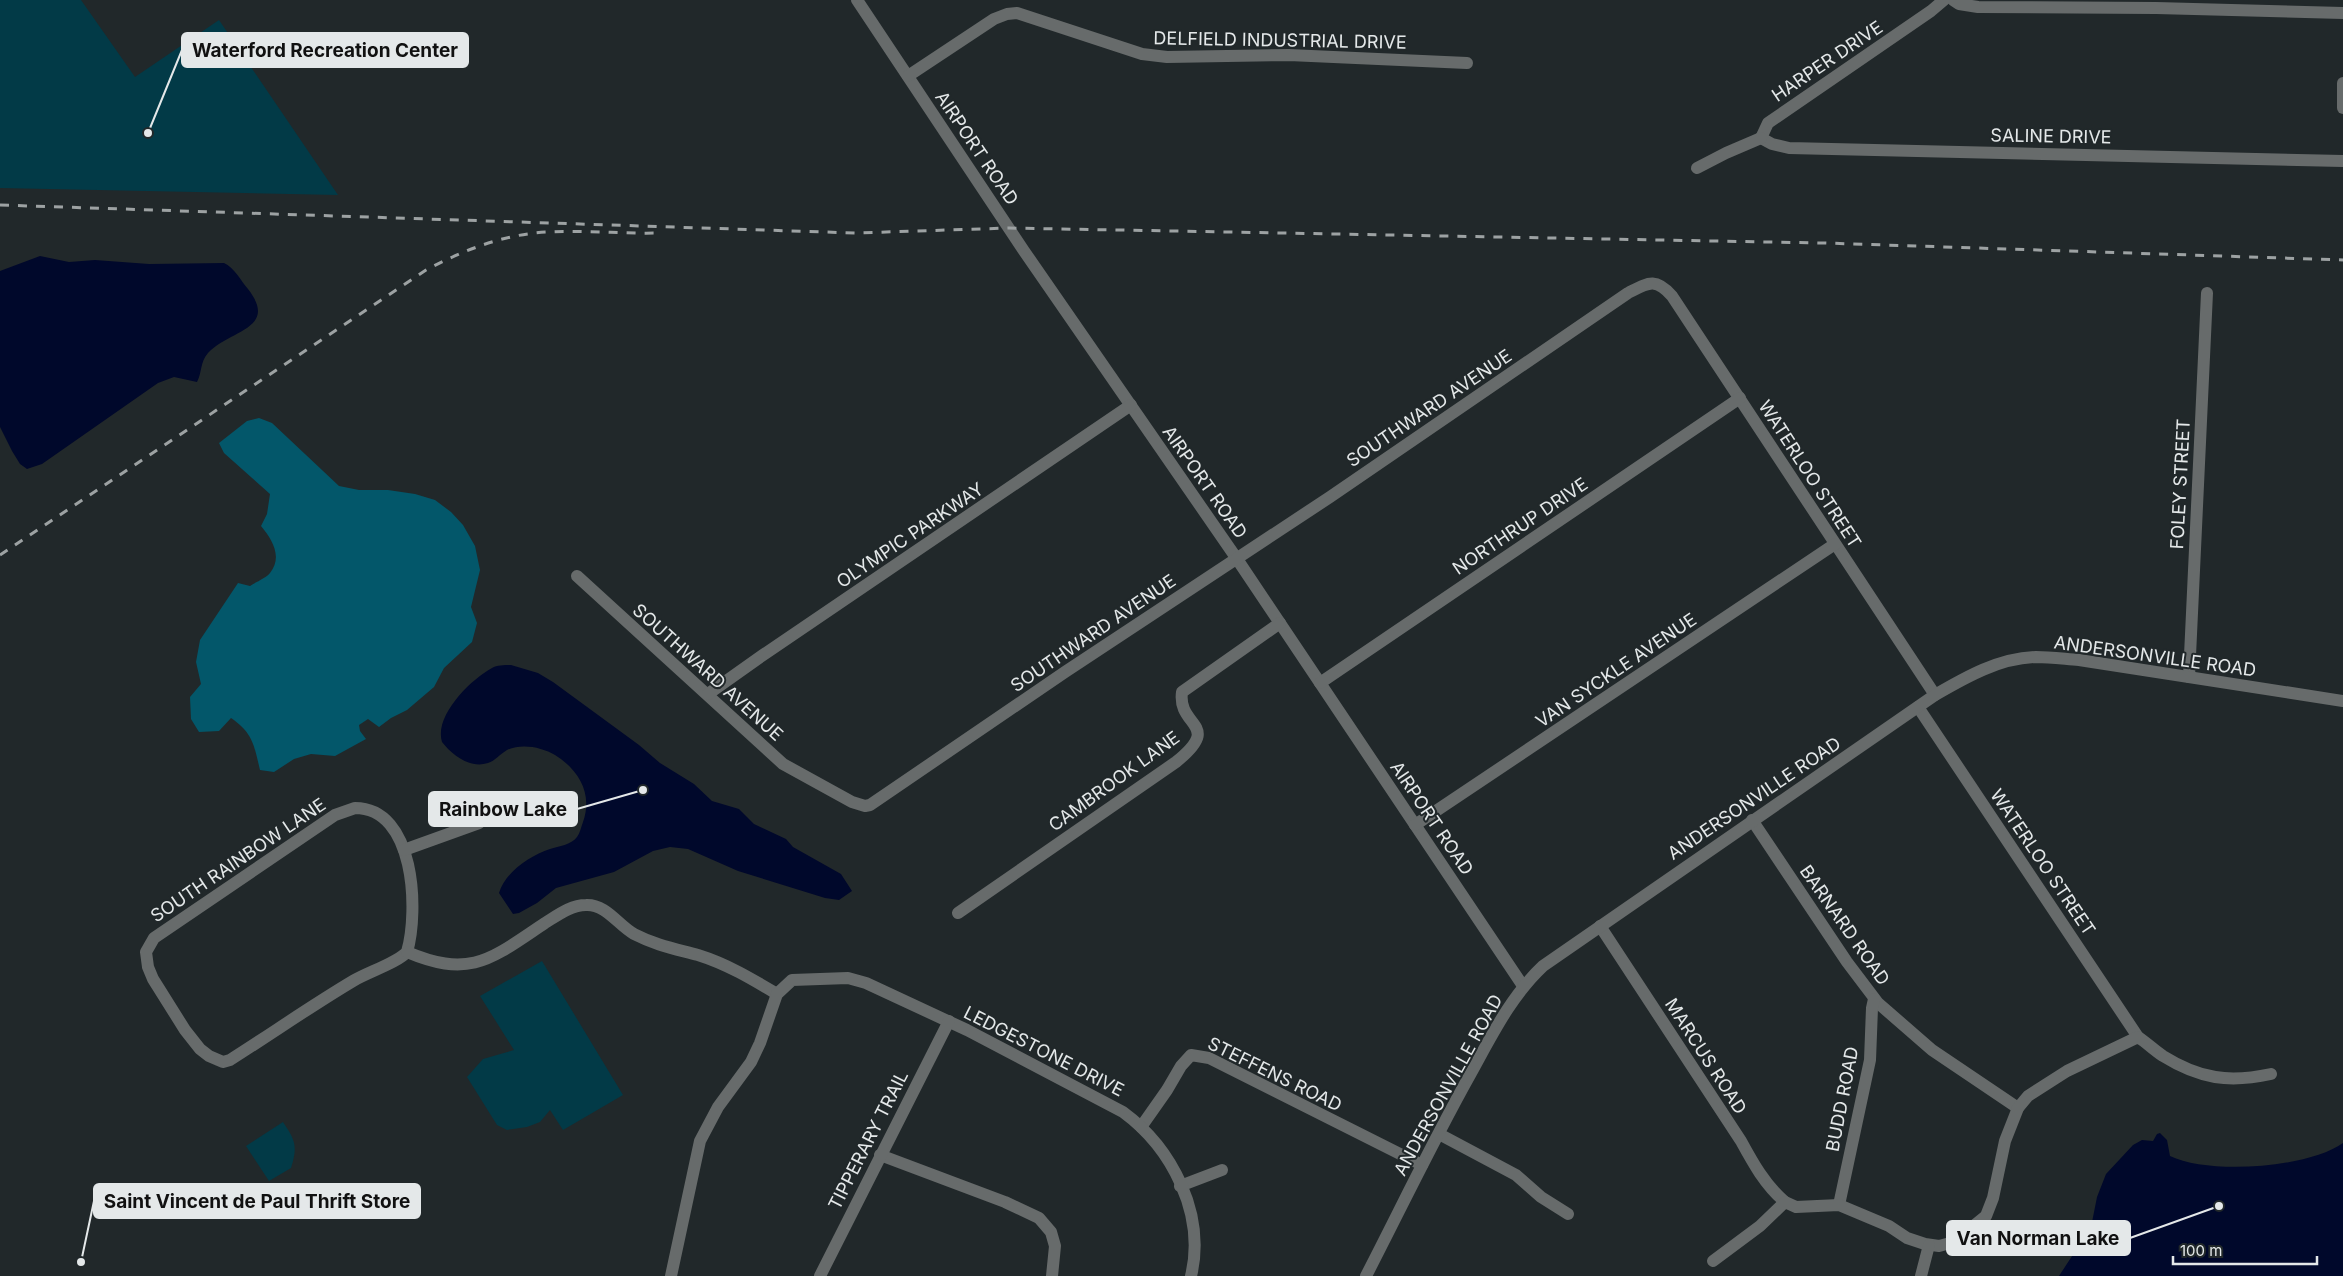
<svg xmlns="http://www.w3.org/2000/svg" width="2343" height="1276" font-family="Inter,sans-serif">
<style>
.green{fill:#023a47}
.forest{fill:#03576a}
.water{fill:#00082b}
.lines{fill:none;stroke-linecap:round;stroke-linejoin:round}
.minor{stroke:#676b6b;stroke-width:12}
.rail{stroke:#9da2a3;stroke-width:3;stroke-dasharray:9 9;stroke-linecap:butt}
.labels{text-anchor:middle;dominant-baseline:central;stroke-width:4;stroke-linejoin:round;paint-order:stroke}
.street-label{font-size:18px;fill:#e4e8e9;stroke:#21282a}
.leader{fill:none;stroke:#e4e8e9;stroke-width:2}
.callout-dot{fill:#e4e8e9;stroke:#21282a;stroke-width:2}
.callout{fill:#e4e8e9;stroke:#e4e8e9;stroke-width:2}
.callout-label{font-size:19px;text-anchor:middle;font-weight:bold;fill:#111}
</style>
<rect width="100%" height="100%" fill="#21282a"/>
<g class="green">
<polygon points="0,0 81,0 135,77 219,20 338,195 0,188"/>
<polygon points="542,961 623,1095 563,1130 550,1110 540,1122 527,1127 507,1130 497,1125 467,1077 483,1059 514,1050 480,996"/>
<path d="M 283,1122 C 295,1140 298,1146 291,1168 L 269,1181 L 246,1146 Z"/>
</g>
<path class="forest" d="M 259,418 L 272,423 L 339,486 L 359,490 L 388,490 L 415,494 L 435,500 L 451,512 L 463,525 L 475,546 L 480,570 L 471,607 L 477,623 L 472,642 L 444,668 L 434,687 L 407,710 L 391,718 L 379,727 L 368,719 L 359,725 L 360,731 L 366,739 L 335,756 L 311,754 L 294,759 L 274,772 L 260,770 C 254,745 253,733 231,718 L 219,731 L 199,732 L 191,719 L 190,697 L 201,684 L 196,662 L 200,640 L 238,583 L 250,586 C 256,582 266,578 270,573 C 283,557 272,539 261,526 L 267,514 L 270,494 L 224,453 L 219,443 L 247,421 Z"/>
<g class="water">
<path d="M 40,256 L 69,262 L 95,260 L 149,264 L 224,263 C 234,267 241,281 248,289 C 279,329 230,330 208,353 C 200,362 202,373 197,382 L 174,377 L 158,383 L 42,464 L 27,469 L 20,464 L 12,451 L 0,427 L 0,271 Z"/>
<path d="M 511,665 L 538,673 L 553,682 L 639,745 L 660,763 L 694,784 L 712,801 L 739,809 L 754,824 L 786,839 L 793,847 L 841,874 L 852,891 L 839,900 L 825,898 L 738,871 L 688,849 L 670,847 L 653,851 L 614,872 L 556,888 L 537,903 L 519,913 L 513,914 L 499,893 C 506,871 530,856 550,849 C 559,846 571,845 577,837 C 580,833 581,827 583,822 C 593,794 579,770 555,755 C 542,747 521,743 507,750 C 500,754 495,761 488,763 C 470,769 452,755 442,742 C 434,716 470,680 492,668 C 497,665 505,665 511,665 Z"/>
<path d="M 2160,1133 L 2167,1140 L 2170,1156 C 2209,1175 2308,1168 2343,1143 L 2343,1276 L 2059,1276 L 2091,1227 L 2097,1197 L 2106,1174 L 2133,1145 L 2142,1140 L 2153,1141 L 2157,1134 Z"/>
</g>
<g class="lines">
<g class="minor">
<polyline points="857,0 1024,251 1237,559 1523,986"/>
<polyline points="1953,0 1959,4 1978,7 2156,8 2343,13"/>
<polyline points="908,76 994,19 1007,14 1017,13 1142,54 1167,57 1289,55 1467,63"/>
<polyline points="2343,83 2343,108"/>
<polyline points="1761,138 1772,144 1789,148 2343,161"/>
<polyline points="1761,138 1768,123 1931,11 1944,0"/>
<polyline points="1697,168 1726,153 1761,138"/>
<path d="M 577,576 L 783,764 L 852,802 L 865,806 L 870,805 L 1065,672 L 1330,497 L 1628,293 C 1648,283 1655,277 1672,296 L 1935,695"/>
<polyline points="2189,677 2207,293"/>
<polyline points="1320,683 1740,398"/>
<polyline points="708,694 763,655 1131,405"/>
<polyline points="1918,707 2138,1037"/>
<path d="M 355,808 C 415,808 419,910 407,952 C 397,963 368,972 353,981 C 311,1006 271,1034 230,1060 L 223,1062 L 209,1056 L 200,1049 L 185,1030 L 153,979 L 148,967 L 146,952 L 154,938 L 335,815 Z"/>
<polyline points="1752,820 1847,962 1878,1003 1932,1050 2018,1108"/>
<polyline points="1415,825 1835,544"/>
<polyline points="404,850 479,823"/>
<path d="M 958,913 L 1176,762 C 1224,723 1177,728 1182,692 L 1280,623"/>
<path d="M 1600,926 L 1741,1141 C 1753,1163 1765,1185 1785,1202"/>
<path d="M 407,952 C 471,979 491,959 545,923 C 558,915 571,905 586,905 C 606,904 618,925 634,934 C 655,945 676,949 698,955 C 727,964 752,979 777,994"/>
<polyline points="1141,1127 1167,1090 1181,1066 1191,1055 1209,1058 1422,1165"/>
<polyline points="1439,1134 1516,1175 1541,1197 1568,1214"/>
<polyline points="880,1155 1005,1202 1039,1218 1051,1232 1055,1246 1052,1276"/>
<polyline points="1180,1186 1222,1170"/>
<polyline points="1839,1205 1870,1060 1872,1008 1874,999"/>
<path d="M 1713,1261 L 1760,1226 L 1785,1202 L 1796,1207 L 1839,1205 L 1889,1226 L 1907,1238 L 1925,1244 L 1939,1246 L 1954,1242 L 1986,1216 L 1993,1198 L 2005,1141 L 2018,1108 L 2028,1096 L 2067,1071 L 2138,1037 C 2147,1043 2154,1050 2163,1056 C 2200,1079 2229,1083 2271,1074"/>
<path d="M 671,1276 L 700,1141 L 718,1107 L 751,1062 L 760,1043 L 777,994 L 792,980 L 848,978 L 866,983 L 967,1030 L 1123,1112 C 1172,1148 1206,1214 1191,1276"/>
<polyline points="820,1276 949,1021"/>
<path d="M 1366,1276 C 1401,1208 1434,1139 1471,1073 C 1492,1035 1511,996 1543,966 L 1935,695 C 1966,677 1999,658 2036,657 C 2050,657 2065,659 2079,660 L 2343,701"/>
<polyline points="1921,1276 1929,1245"/>
</g>
<g class="rail">
<polyline points="0,205 855,233 1009,228 1824,243 2343,260"/>
<path d="M 0,555 L 426,270 C 464,250 504,234 548,232 C 585,230 622,234 659,233"/>
</g>
</g>
<g class="labels">
<g class="street-label">
<text transform="translate(1280 40) rotate(1)">DELFIELD INDUSTRIAL DRIVE</text>
<text transform="translate(1827 61) rotate(-34)">HARPER DRIVE</text>
<text transform="translate(2051 136) rotate(1)">SALINE DRIVE</text>
<text transform="translate(977 148) rotate(56)">AIRPORT ROAD</text>
<text transform="translate(1429 408) rotate(-34)">SOUTHWARD AVENUE</text>
<text transform="translate(1810 474) rotate(57)">WATERLOO STREET</text>
<text transform="translate(1205 482) rotate(55)">AIRPORT ROAD</text>
<text transform="translate(2180 484) rotate(-87)">FOLEY STREET</text>
<text transform="translate(1520 526) rotate(-34)">NORTHRUP DRIVE</text>
<text transform="translate(910 535) rotate(-34)">OLYMPIC PARKWAY</text>
<text transform="translate(1093 633) rotate(-34)">SOUTHWARD AVENUE</text>
<text transform="translate(2155 656) rotate(8)">ANDERSONVILLE ROAD</text>
<text transform="translate(1616 670) rotate(-34)">VAN SYCKLE AVENUE</text>
<text transform="translate(708 672) rotate(42)">SOUTHWARD AVENUE</text>
<text transform="translate(1114 781) rotate(-36)">CAMBROOK LANE</text>
<text transform="translate(1754 798) rotate(-34)">ANDERSONVILLE ROAD</text>
<text transform="translate(1432 818) rotate(56)">AIRPORT ROAD</text>
<text transform="translate(238 860) rotate(-34)">SOUTH RAINBOW LANE</text>
<text transform="translate(2043 862) rotate(56)">WATERLOO STREET</text>
<text transform="translate(1845 925) rotate(55)">BARNARD ROAD</text>
<text transform="translate(1044 1051) rotate(27)">LEDGESTONE DRIVE</text>
<text transform="translate(1706 1056) rotate(57)">MARCUS ROAD</text>
<text transform="translate(1275 1074) rotate(26)">STEFFENS ROAD</text>
<text transform="translate(1448 1085) rotate(-61)">ANDERSONVILLE ROAD</text>
<text transform="translate(1842 1099) rotate(-79)">BUDD ROAD</text>
<text transform="translate(868 1140) rotate(-63)">TIPPERARY TRAIL</text>
</g>
</g>
<path class="leader" d="M148 133L182 50M643 790L577 809M81 1262L94 1201M2219 1206L2130 1238"/>
<g class="callout-dot">
<circle cx="148" cy="133" r="5"/>
<circle cx="643" cy="790" r="5"/>
<circle cx="81" cy="1262" r="5"/>
<circle cx="2219" cy="1206" r="5"/>
</g>
<g class="callout">
<rect x="182" y="33" width="286" height="34" rx="5"/>
<rect x="429" y="792" width="148" height="34" rx="5"/>
<rect x="94" y="1184" width="326" height="34" rx="5"/>
<rect x="1947" y="1221" width="183" height="34" rx="5"/>
</g>
<g class="callout-label">
<text x="325" y="57">Waterford Recreation Center</text>
<text x="503" y="816">Rainbow Lake</text>
<text x="257" y="1208">Saint Vincent de Paul Thrift Store</text>
<text x="2038" y="1245">Van Norman Lake</text>
</g>
<path d="M2173 1256v8h144v-8" fill="none" stroke="#e4e8e9" stroke-width="2.5"/>
<text x="2180" y="1256" font-size="15" fill="#e4e8e9" stroke="#21282a" stroke-width="4" paint-order="stroke">100 m</text>
</svg>
